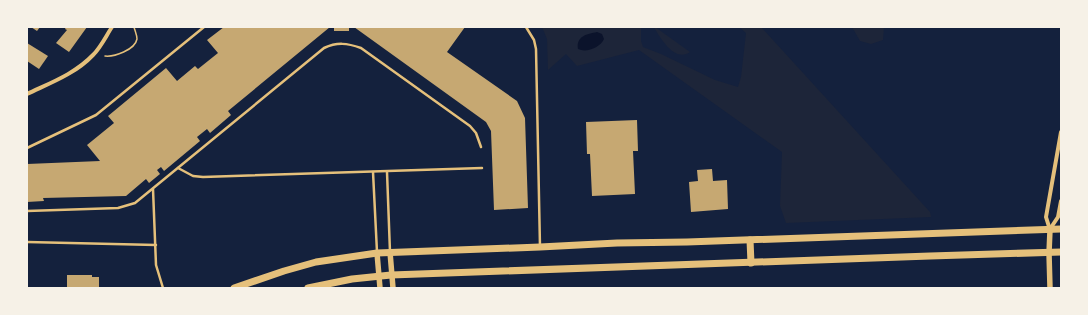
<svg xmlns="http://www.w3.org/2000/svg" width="1088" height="315" font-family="'DM Sans',sans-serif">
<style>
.green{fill:#1d2539}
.water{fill:#0b132b}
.building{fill:#c6a872}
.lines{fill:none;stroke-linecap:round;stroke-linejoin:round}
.path{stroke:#e5c07b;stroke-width:1.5}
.service{stroke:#e5c07b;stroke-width:2.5}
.minor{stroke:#e5c07b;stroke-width:4}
.tertiary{stroke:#e5c07b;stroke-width:5.5}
.secondary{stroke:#e5c07b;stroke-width:7}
</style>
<rect width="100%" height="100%" fill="#14213d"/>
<g class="green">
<polygon points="542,27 641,27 641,41 643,47 661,54 715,80 738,87 741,77 746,33 739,27 761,27 930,212 931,217 786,223 780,206 782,152 639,50 577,66 566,54 548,70 547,39"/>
<path d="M 654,27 L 655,27 L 690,52 C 675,63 660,38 654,27 Z"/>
<polygon points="852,27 884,27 883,40 871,44 860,41"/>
</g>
<path class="water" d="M 597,32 L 602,34 L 604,39 C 600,48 586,53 578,49 C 576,36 587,34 597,32 Z"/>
<g class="building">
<polygon points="31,27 40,27 37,31"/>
<polygon points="66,27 87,27 69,52 56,43 67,30 65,29"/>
<polygon points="224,27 330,27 228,111 231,115 210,133 207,129 197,137 200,141 164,171 161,167 157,170 160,174 149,183 146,179 126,196 43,198 44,201 27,202 27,164 100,161 87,145 114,123 108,116 166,68 177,81 195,66 198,69 218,53 207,40"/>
<rect x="334" y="27" width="15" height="4"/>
<polygon points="354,27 465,27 447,52 517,101 525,118 528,208 494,210 491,131 486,122"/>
<polygon points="27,43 48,56 39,69 27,61"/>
<polygon points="637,120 638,151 633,151 635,194 592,196 590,154 587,154 586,122"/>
<polygon points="712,169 713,181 727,180 728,209 691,212 689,182 698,181 697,170"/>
<polygon points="67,275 92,275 92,277 99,277 99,288 67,288"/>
</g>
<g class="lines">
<path class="path" d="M 105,56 C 114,57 135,50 137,39 C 137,35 135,31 134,27"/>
<g class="service">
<polyline points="526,27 534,40 536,49 540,247"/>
<polyline points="27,148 96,115 204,27"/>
<polyline points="178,168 193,176 203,177 482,168"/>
<polyline points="373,172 377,252"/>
<polyline points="387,172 390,252"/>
<polyline points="153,189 156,265 163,288"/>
<path d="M 27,211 L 118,208 L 135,203 L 324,48 C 337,42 347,43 361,48 L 470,126 L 476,133 L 481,147"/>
<polyline points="27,242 156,245"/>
</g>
<g class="minor">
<path d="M 27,94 C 50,83 75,74 93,55 C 101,47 106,36 112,27"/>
<polyline points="1050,229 1058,217 1061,201"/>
<polyline points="1050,230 1046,217 1061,132"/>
</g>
<g class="tertiary">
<polyline points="1050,230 1049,253 1050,288"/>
<polyline points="390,252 393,288"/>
<polyline points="377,253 380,288"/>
</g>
<g class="secondary">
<polyline points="750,240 751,263"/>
<polyline points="234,288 284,271 316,262 377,253 540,247 617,243 687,242 1061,229"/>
<polyline points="308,288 352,279 391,275 930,256 1061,252"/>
</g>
</g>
<rect width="1088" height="315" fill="none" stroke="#f6f1e7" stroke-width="56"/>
</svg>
